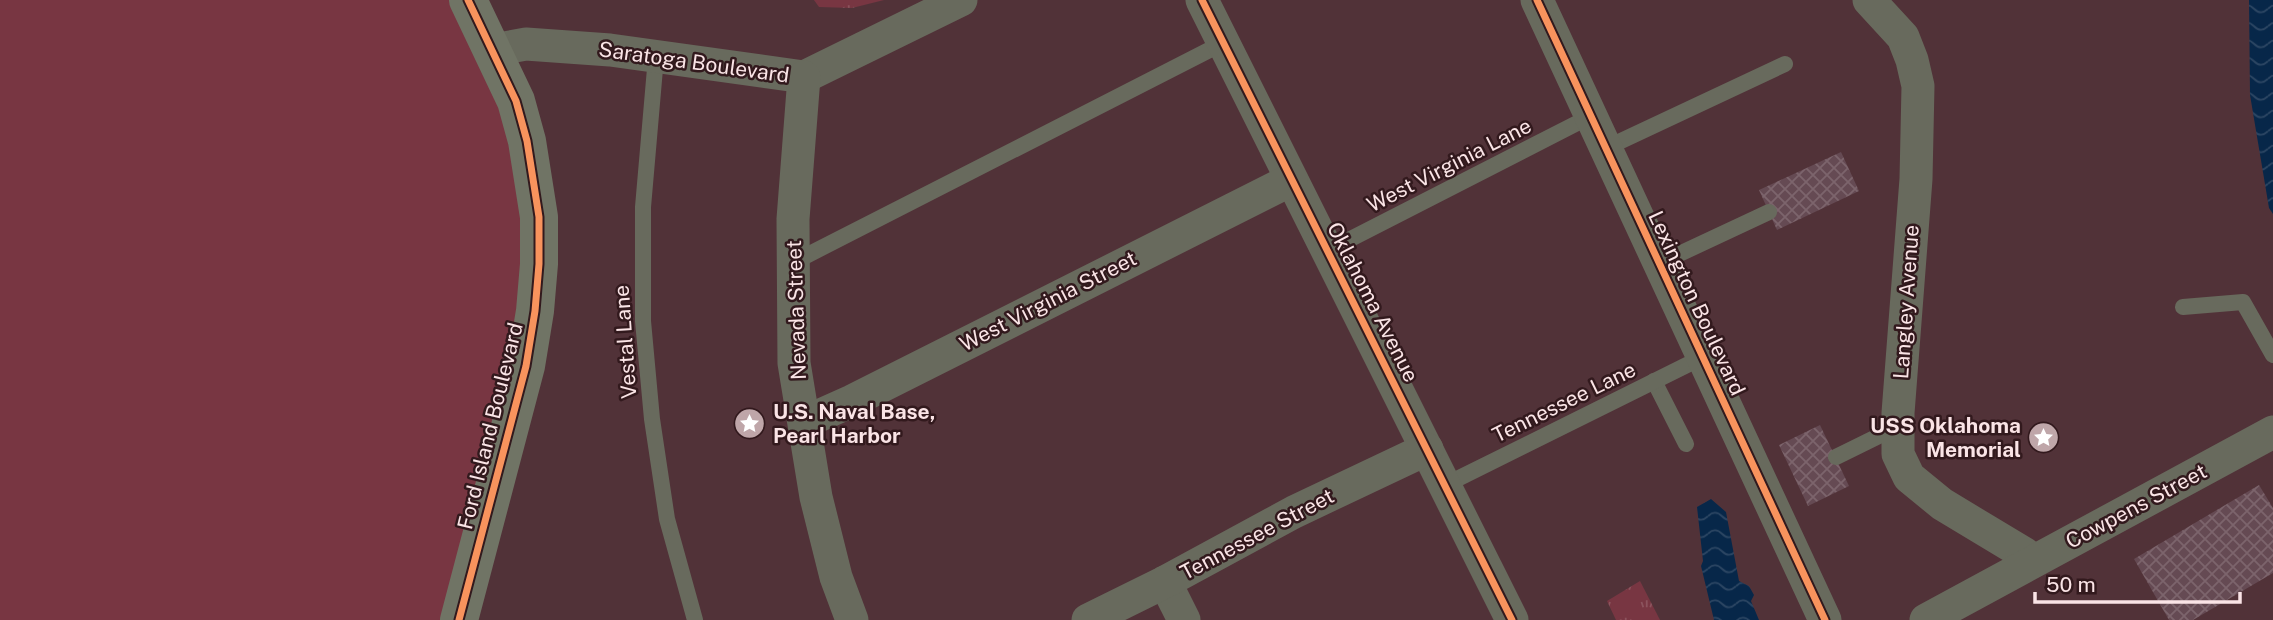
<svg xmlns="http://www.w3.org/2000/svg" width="2273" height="620" font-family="'Public Sans',sans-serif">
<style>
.grass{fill:#783642}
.park{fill:url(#park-tufts)}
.water{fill:url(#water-waves)}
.building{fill:url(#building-cross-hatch)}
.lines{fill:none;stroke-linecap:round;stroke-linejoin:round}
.lane{stroke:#686a5d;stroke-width:16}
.street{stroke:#686a5d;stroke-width:33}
.secondary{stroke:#707465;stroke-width:38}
.cycleway-casing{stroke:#32191d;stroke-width:11}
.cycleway{stroke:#f8935d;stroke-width:7}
.labels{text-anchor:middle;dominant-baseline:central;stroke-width:5;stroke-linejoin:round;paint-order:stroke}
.street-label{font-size:21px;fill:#fae4e6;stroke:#32191d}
.poi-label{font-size:21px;font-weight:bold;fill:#fae4e6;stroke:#32191d;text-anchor:start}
</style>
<defs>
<pattern id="park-tufts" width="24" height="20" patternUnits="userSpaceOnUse" patternTransform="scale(1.75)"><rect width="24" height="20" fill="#783642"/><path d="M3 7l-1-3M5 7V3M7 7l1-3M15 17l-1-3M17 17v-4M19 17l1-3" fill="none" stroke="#8c535d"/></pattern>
<pattern id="water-waves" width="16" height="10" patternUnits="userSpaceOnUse" patternTransform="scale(1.75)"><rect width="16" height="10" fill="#072749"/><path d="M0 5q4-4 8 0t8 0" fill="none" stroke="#2c4663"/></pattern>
<pattern id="building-cross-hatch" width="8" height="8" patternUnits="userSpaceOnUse" patternTransform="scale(1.75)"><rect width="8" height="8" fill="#654a53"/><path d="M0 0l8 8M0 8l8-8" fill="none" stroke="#7c646c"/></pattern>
</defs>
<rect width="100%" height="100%" fill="#513238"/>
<polygon class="grass" points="0,0 468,0 539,217 459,620 0,620"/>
<g class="park">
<polygon points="814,0 884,0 852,8 819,7"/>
<polygon points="1640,581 1660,620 1616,620 1607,601"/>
</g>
<g class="water">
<polygon points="2249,0 2273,0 2273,214 2269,208 2250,95"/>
<polygon points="1711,499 1726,512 1739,581 1749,586 1754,595 1751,601 1759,620 1714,620 1701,566 1703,561 1697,507"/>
</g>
<g class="building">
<polygon points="1841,152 1859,191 1777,230 1759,190"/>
<polygon points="1820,425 1849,486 1808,506 1779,445"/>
<polygon points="2259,485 2273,508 2273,573 2193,620 2169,620 2134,559"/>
</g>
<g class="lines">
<g class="lane">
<polyline points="656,57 643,207 643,321 652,419 667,519 695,620"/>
<polyline points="1606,148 1785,64"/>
<polyline points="1327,251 1591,116"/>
<polyline points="792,263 1223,43"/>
<polyline points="1660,263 1769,212"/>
<polyline points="2183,307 2243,302 2273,355"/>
<polyline points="1654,381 1686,444"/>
<polyline points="1836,457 1897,427"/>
<polyline points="1445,485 1703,357"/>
</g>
<g class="street">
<polyline points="1202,0 1512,620"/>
<polyline points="1537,0 1825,620"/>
<polyline points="1869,0 1903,37 1912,60 1918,86 1916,179 1898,413 1898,454 1909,477 1942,504 2025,554"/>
<polyline points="493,50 526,44 610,50 804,77 961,0"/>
<polyline points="804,77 793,219 794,363 816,497 836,577 852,620"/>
<polyline points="805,422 852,401 1291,180"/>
<polyline points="1165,582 1184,620"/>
<polyline points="1088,620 1165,582 1294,512 1427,449"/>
<polyline points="1926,620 2273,432"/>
</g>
<polyline class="secondary" points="459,620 526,366 535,311 539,264 539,217 527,141 516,101 468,0"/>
<defs>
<g id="cycleway">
<polyline points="1202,0 1512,620"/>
<polyline points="1537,0 1825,620"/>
<polyline points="459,620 526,366 535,311 539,264 539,217 527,141 516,101 468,0"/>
</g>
</defs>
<use href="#cycleway" class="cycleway-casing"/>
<use href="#cycleway" class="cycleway"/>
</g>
<defs>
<symbol id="sight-disc" viewBox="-11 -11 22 22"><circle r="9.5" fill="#bfa6a9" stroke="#32191d"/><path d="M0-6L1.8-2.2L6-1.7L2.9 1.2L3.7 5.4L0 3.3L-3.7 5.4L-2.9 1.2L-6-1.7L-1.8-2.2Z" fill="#fff"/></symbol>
</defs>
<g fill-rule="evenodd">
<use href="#sight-disc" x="732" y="406" width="35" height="35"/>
<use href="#sight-disc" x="2026" y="420" width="35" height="35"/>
</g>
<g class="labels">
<g class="street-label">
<text transform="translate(694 62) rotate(8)">Saratoga Boulevard</text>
<text transform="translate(1449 165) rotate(-27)">West Virginia Lane</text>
<text transform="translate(1048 301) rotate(-27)">West Virginia Street</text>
<text transform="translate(1373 302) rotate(63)">Oklahoma Avenue</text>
<text transform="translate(1906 302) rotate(-86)">Langley Avenue</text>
<text transform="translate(1697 303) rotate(65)">Lexington Boulevard</text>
<text transform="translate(796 310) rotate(-92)">Nevada Street</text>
<text transform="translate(625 342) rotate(-94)">Vestal Lane</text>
<text transform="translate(1564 402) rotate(-26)">Tennessee Lane</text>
<text transform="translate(490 426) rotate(-76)">Ford Island Boulevard</text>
<text transform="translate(2136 506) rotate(-28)">Cowpens Street</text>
<text transform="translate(1257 534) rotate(-28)">Tennessee Street</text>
</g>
<g class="poi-label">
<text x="773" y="411">U.S. Naval Base,<tspan x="773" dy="24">Pearl Harbor</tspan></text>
<text x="2021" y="425" text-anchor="end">USS Oklahoma<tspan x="2021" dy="24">Memorial</tspan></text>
</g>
</g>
<path d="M2035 592v10h205v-10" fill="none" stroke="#fae4e6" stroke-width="3.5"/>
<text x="2046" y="592" font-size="21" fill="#fae4e6" stroke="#32191d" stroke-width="5" paint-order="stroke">50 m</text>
</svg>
